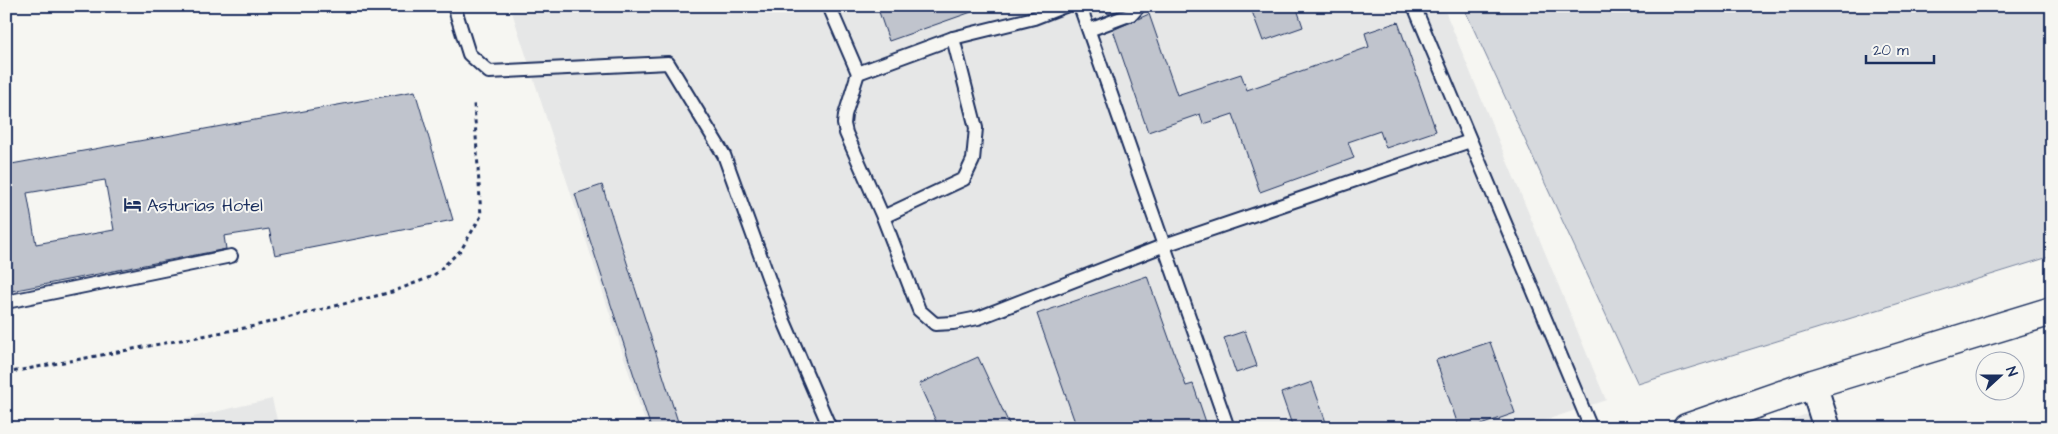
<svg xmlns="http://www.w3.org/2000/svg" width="2058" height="434" font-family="'Architects Daughter',sans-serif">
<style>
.built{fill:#e6e7e7}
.green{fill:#d6d9dd;stroke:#78849e}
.building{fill:#c0c4cd;stroke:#1b2f5e;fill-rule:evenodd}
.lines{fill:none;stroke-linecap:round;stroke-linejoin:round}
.service-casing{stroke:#1b2f5e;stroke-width:16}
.minor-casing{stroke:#1b2f5e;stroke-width:30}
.primary-casing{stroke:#1b2f5e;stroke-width:31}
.path{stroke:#1b2f5e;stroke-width:3;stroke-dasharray:4 4;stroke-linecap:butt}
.service{stroke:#f6f6f2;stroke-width:12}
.minor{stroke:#f6f6f2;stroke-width:26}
.primary{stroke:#f6f6f2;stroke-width:28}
.labels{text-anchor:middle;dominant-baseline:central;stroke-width:4;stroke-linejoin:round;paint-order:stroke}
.poi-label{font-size:18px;fill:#1b2f5e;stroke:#f6f6f2;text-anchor:start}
</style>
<rect width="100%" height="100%" fill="#f6f6f2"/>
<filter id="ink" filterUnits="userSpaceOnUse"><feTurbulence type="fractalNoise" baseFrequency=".02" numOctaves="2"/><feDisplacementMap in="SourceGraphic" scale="10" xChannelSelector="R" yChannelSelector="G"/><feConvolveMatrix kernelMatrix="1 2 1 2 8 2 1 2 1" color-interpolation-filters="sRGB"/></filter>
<g filter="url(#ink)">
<g class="built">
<polygon points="510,6 1443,6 1606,400 1522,428 647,428"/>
<polygon points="272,399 279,428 144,428"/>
<polygon points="1807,414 1811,428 1767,428"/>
</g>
<polygon class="green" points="1463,6 2052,6 2052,256 1638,384"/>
<g class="building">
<polygon points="877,6 979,6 980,9 889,41"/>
<polygon points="1105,6 1127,6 1127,7 1108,14"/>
<polygon points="1250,6 1296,6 1303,27 1263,41"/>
<polygon points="1149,14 1177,95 1241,74 1247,90 1369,47 1365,33 1398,22 1436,131 1386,148 1380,131 1348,142 1354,158 1260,192 1233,114 1203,124 1200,114 1148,132 1113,30"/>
<path d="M 415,91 L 453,220 L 275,255 L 269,229 L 224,236 L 226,249 L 6,292 L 6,165 ZM 105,180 L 114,230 L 36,244 L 27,193 Z"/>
<polygon points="602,185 680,428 651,428 575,194"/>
<polygon points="1147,276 1186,386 1193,384 1208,428 1077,428 1037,314"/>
<polygon points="1245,331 1257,366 1236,373 1224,338"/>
<polygon points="1490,342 1515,413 1472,428 1459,428 1436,360"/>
<polygon points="978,357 1011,428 939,428 919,384"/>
<polygon points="1312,382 1328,428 1293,428 1281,393"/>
</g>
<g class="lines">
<defs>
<g id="service">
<polyline points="454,6 469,54 489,72 668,63 724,155 784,321 830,428"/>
<polyline points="829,6 858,73 845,115 844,124 846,133 883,217 919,310 935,324 953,323 978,318 1165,245 1470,141"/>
<polyline points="1080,6 1228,428"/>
<polyline points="1414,6 1591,428"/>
<polyline points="1089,30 1132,14 1139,6"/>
<polyline points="858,73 953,38 1034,18 1065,6"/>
<polyline points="883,217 964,179 973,160 976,128 953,38"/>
<polyline points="6,302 231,256"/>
</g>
<polyline id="minor" points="1813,384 1827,428"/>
<polyline id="primary" points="1687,428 1813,384 2052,311"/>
</defs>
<use href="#service" class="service-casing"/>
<use href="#minor" class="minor-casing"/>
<use href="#primary" class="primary-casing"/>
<polyline class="path" points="6,373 250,327 392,292 433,276 461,250 481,216 474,104"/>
<use href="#service" class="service"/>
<use href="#minor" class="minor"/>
<use href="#primary" class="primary"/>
</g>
</g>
<defs>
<symbol id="hotel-bare" viewBox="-9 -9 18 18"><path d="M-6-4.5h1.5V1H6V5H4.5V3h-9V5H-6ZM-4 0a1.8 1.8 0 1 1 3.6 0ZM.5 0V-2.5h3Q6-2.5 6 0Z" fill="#1b2f5e" stroke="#f6f6f2" stroke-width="2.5" paint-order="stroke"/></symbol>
</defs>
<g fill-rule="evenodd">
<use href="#hotel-bare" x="120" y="192" width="25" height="25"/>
</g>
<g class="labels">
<g class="poi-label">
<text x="147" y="205">Asturias Hotel</text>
</g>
</g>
<rect width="2058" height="434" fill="none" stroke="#f6f6f2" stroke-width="25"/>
<rect x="12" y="12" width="2033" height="409" fill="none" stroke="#1b2f5e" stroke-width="2" filter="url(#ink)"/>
<g transform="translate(2000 376) rotate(69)"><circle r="24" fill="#f6f6f2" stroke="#9ea6b7"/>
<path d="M0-4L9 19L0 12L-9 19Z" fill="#1b2f5e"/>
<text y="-8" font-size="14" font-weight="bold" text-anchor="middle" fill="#1b2f5e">N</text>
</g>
<path d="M1866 55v8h68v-8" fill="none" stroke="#1b2f5e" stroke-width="2.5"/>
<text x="1873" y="55" font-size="15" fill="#1b2f5e" stroke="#f6f6f2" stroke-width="4" paint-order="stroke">20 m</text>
</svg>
